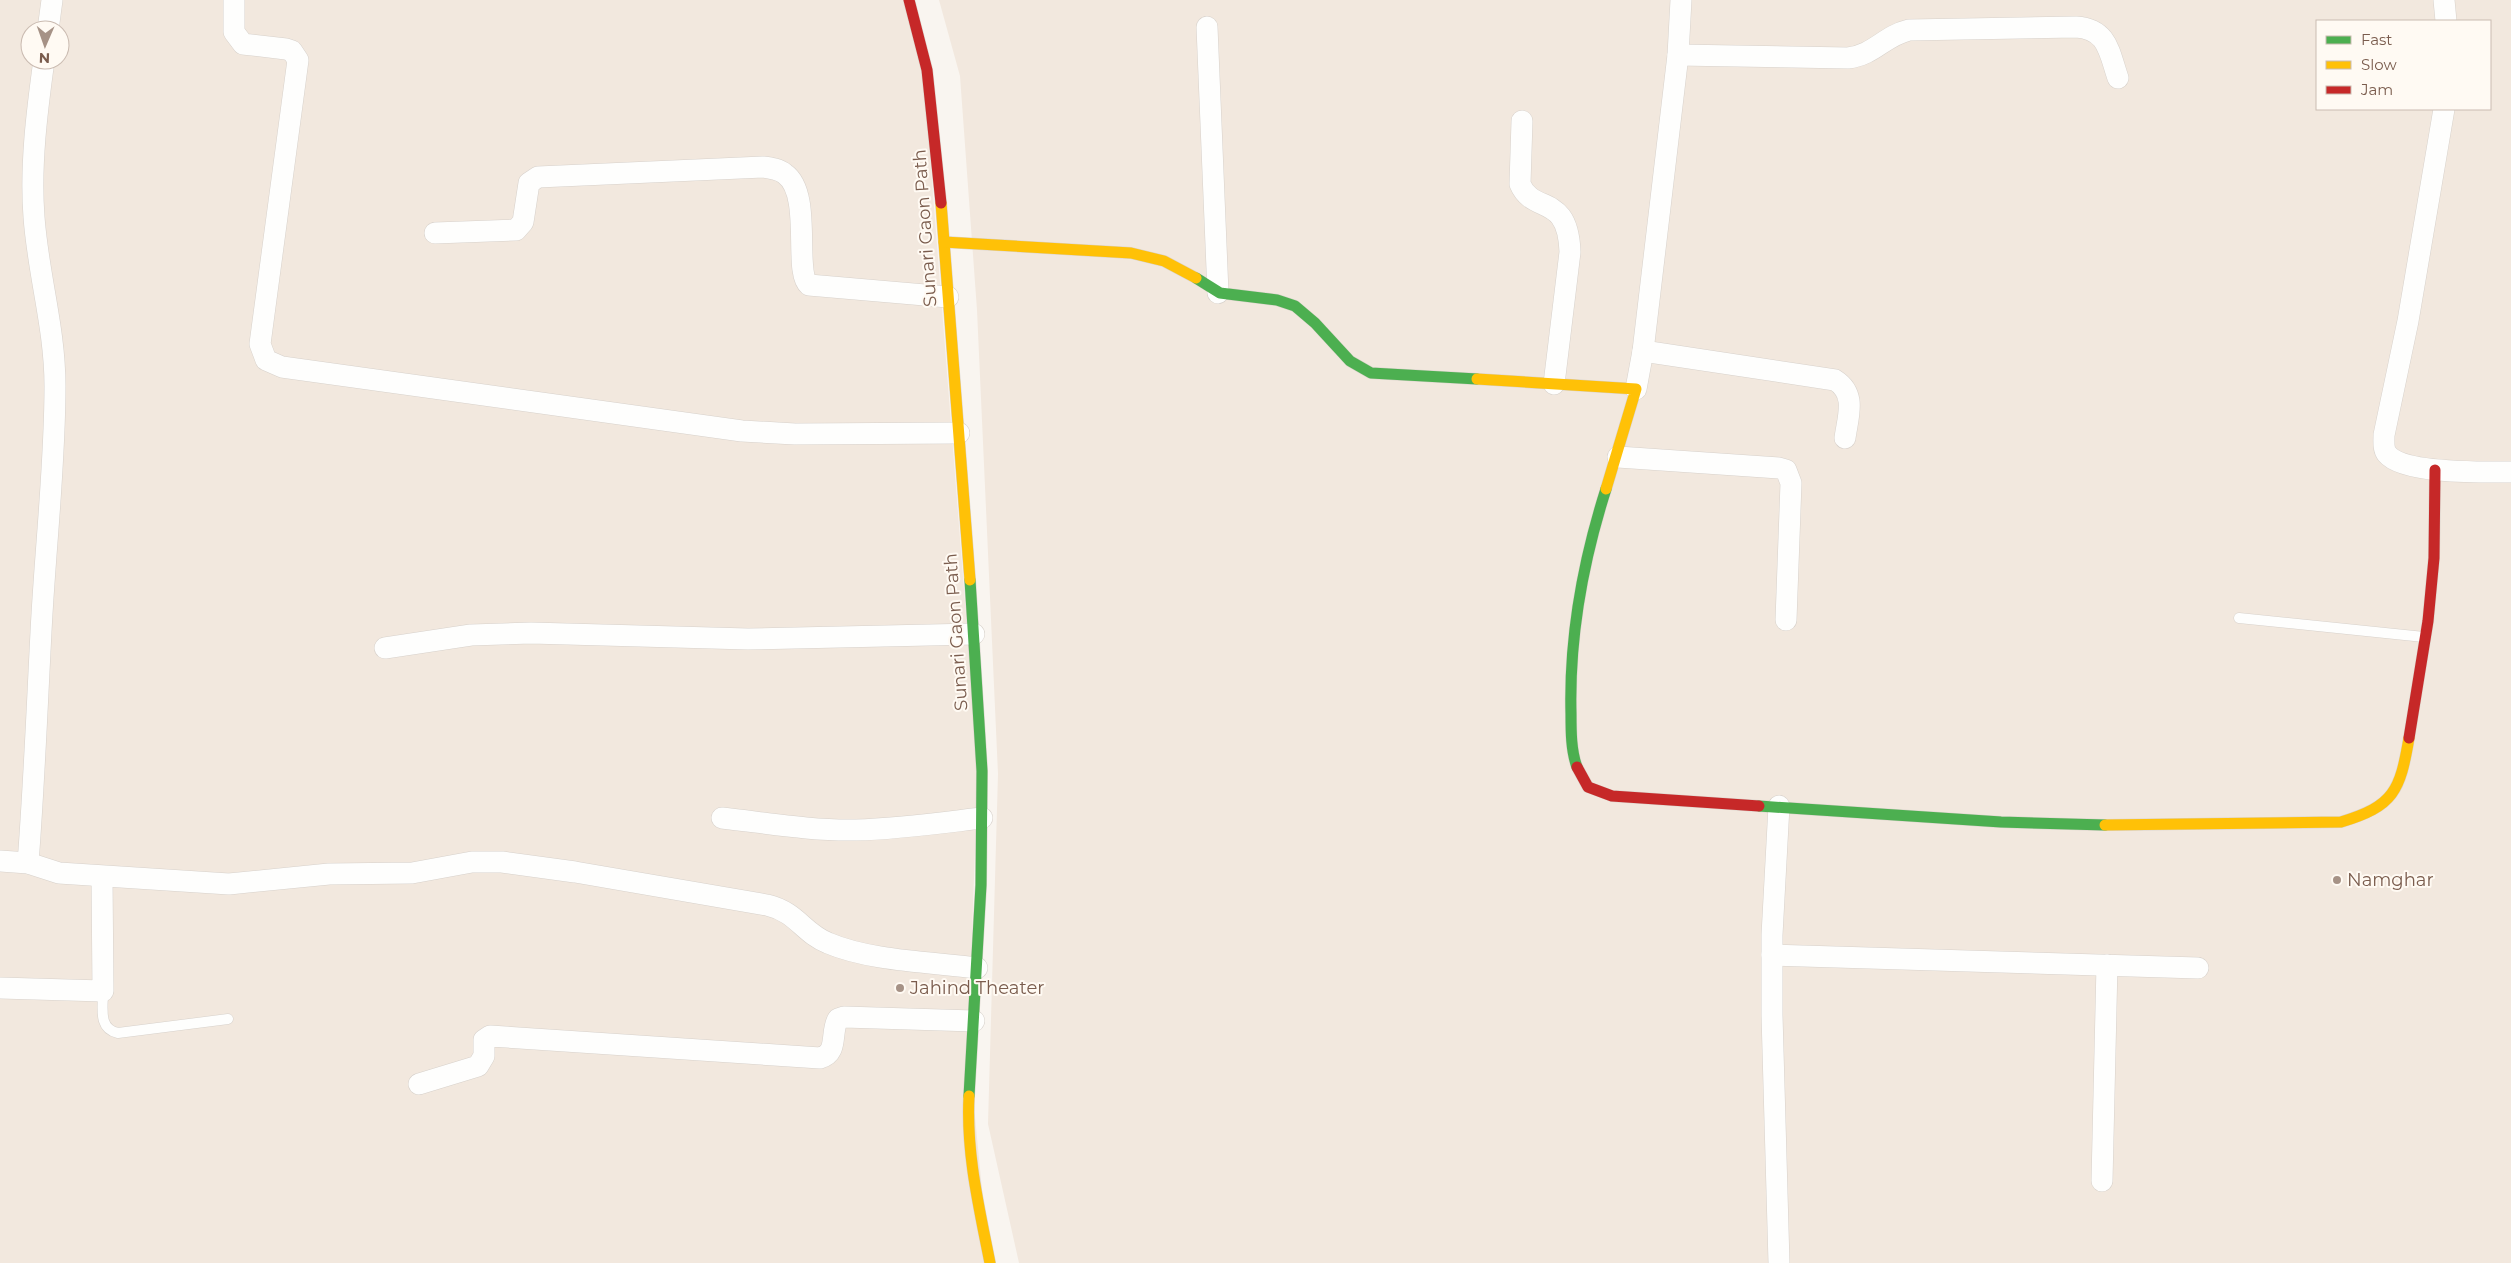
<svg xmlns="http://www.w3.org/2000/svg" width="2511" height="1263" font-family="Montserrat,sans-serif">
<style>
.residential{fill:#f2e8de;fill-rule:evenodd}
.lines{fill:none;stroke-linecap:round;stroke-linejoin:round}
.lane-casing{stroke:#d7d1cb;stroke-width:11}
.street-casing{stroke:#d7d1cb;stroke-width:22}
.fast-casing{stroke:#d9d2cb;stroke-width:12}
.slow-casing{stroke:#d9d2cb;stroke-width:12}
.jam-casing{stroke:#d9d2cb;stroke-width:12}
.lane{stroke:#fefefd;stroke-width:10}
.street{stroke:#fefefd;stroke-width:21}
.fast{stroke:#4caf50;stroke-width:11}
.slow{stroke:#ffc107;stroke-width:11}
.jam{stroke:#c62828;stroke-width:11}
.poi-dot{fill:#a69286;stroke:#fffaf3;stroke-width:2}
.labels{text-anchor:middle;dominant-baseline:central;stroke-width:4;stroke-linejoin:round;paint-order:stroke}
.street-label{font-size:18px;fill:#7a5c4d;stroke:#fffaf3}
.poi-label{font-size:18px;fill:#7a5c4d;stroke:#fffaf3;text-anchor:start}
</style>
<rect width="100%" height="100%" fill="#f9f5f0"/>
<g class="residential">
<path d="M 0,0 L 905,0 L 924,79 L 978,768 L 968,1043 L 989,1263 L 0,1263 ZM 30,30 L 60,30 L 60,60 L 30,60 Z"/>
<path d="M 939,0 L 2511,0 L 2511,1263 L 1019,1263 L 988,1124 L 998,774 L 977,310 L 960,76 ZM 2317,21 L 2490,21 L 2490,109 L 2317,109 Z"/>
</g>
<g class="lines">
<defs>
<g id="lane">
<polyline points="2239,618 2424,637"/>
<path d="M 103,991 C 103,1008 98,1029 118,1033 L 228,1019"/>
</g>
<g id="street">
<polyline points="234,0 234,32 243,44 286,49 292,51 298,60 260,344 266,360 282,367 742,431 795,434 959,433"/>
<polyline points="2444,0 2446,21"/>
<polyline points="1207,27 1218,293"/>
<polyline points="48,30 52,0"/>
<path d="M 1678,55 L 1848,58 C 1874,55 1884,36 1909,30 L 2076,27 C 2108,29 2109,52 2118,78"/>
<path d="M 2444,109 L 2408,321 L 2384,435 C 2384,441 2383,449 2387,454 C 2403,474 2485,472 2511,472"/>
<path d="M 1522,121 L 1520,184 C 1533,215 1568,192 1570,252 L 1554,384"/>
<path d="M 435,233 L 516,230 L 523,222 L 529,183 L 538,177 L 763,167 C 771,168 779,169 785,174 C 813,194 793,272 809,285 L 948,297"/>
<path d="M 1643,351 L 1835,380 C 1857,394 1848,416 1845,438"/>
<polyline points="1636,389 1643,351 1678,55 1681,0"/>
<polyline points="1618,457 1779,468 1786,470 1791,483 1786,620"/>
<polyline points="385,648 471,635 531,633 748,639 974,634"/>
<path d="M 722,818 C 767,823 812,831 856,830 C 899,829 940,823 982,818"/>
<path d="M 0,861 L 28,863 L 59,873 L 229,884 L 329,874 L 412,873 L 472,862 L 502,862 L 575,872 L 767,905 C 797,912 803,933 828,943 C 870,961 932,962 977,968"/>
<path d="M 28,863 C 34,786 37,709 41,632 C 45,550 55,468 55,386 C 55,328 38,274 34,217 C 30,166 37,111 44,60"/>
<polyline points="1772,955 2198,968"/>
<polyline points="0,988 103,991 102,877"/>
<path d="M 419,1084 L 478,1066 L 484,1056 L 484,1040 L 490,1036 L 820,1058 C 839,1053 830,1032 838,1019 L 844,1017 L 974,1021"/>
<polyline points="2102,1181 2107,965"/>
<polyline points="1779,1263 1772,1015 1772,935 1779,806"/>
</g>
<g id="fast">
<polyline points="1196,278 1220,293 1277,300 1295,306 1315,323 1350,361 1371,373 1477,379"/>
<path d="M 1577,767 C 1571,751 1571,731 1571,714 C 1569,638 1583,561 1606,489"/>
<polyline points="1759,806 2001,822 2105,825"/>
<polyline points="969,1096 981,885 982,771 970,580"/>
</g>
<g id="slow">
<polyline points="941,203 970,580"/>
<polyline points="944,242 1131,253 1164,261 1196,278"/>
<polyline points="1477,379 1636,389 1606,489"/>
<path d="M 2105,825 L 2341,822 C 2394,806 2400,791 2409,738"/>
<path d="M 969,1096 C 966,1153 979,1207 990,1263"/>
</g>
<g id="jam">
<polyline points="909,0 927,70 941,203"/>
<polyline points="2409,738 2428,621 2434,558 2435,470"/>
<polyline points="1577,767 1588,787 1612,796 1759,806"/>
</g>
</defs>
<use href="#lane" class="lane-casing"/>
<use href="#street" class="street-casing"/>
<use href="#fast" class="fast-casing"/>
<use href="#slow" class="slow-casing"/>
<use href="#jam" class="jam-casing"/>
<use href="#lane" class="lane"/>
<use href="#street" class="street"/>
<use href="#fast" class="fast"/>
<use href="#slow" class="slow"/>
<use href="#jam" class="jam"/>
</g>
<g class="poi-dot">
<circle cx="2337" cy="880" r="5"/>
<circle cx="900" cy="988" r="5"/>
</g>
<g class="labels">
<g class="street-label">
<text transform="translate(925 228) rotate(-94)">Sunari Gaon Path</text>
<text transform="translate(956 632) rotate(-94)">Sunari Gaon Path</text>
</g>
<g class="poi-label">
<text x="2347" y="880">Namghar</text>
<text x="910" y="988">Jahind Theater</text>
</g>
</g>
<rect x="2316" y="20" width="175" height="90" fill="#fffaf3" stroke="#cabbb1"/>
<rect x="2326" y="36" width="25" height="8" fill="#4caf50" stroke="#cabbb1"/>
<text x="2361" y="45" font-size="15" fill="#7a5c4d">Fast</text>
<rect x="2326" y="61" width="25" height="8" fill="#ffc107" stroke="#cabbb1"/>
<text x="2361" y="70" font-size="15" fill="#7a5c4d">Slow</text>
<rect x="2326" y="86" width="25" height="8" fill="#c62828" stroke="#cabbb1"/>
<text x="2361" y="95" font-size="15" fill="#7a5c4d">Jam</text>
<g transform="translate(45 45) rotate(182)"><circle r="24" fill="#fffaf3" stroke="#cabbb1"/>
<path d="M0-4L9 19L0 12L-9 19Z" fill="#a69286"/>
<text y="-8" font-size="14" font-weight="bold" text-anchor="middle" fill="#7a5c4d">N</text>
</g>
</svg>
